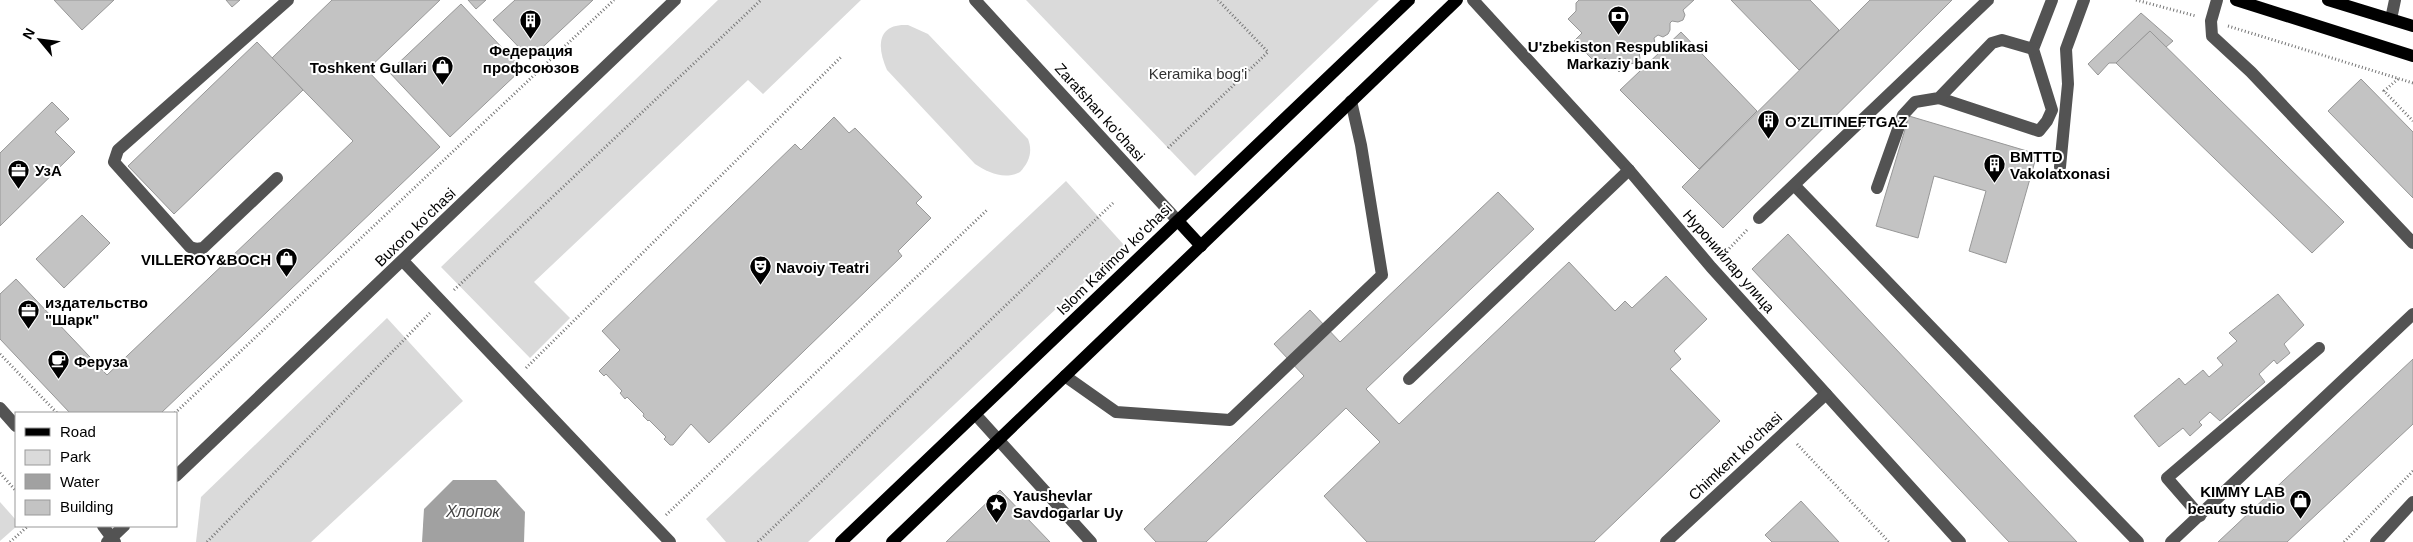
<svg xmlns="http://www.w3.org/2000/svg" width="2413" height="542" font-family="Arial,sans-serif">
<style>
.green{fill:#dadada}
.water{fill:#a1a1a1}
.building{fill:#c3c3c3;stroke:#979797}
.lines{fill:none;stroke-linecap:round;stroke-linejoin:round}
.path{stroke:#757575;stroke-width:3;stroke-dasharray:1 2.5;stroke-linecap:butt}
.minor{stroke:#535353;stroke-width:12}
.major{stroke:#000;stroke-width:12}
.labels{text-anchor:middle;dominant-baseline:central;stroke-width:4;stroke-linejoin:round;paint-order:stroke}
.poi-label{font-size:15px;font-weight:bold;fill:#000;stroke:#fff;text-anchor:start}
.park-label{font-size:15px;fill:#313131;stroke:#fff}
.street-label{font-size:15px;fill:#000;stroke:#fff}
.water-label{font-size:16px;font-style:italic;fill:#424242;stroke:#fff}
</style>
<rect width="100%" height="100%" fill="#fff"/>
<g class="green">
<polygon points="718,0 861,0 763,94 748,80 534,282 570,318 530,358 441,267"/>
<polygon points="1026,0 1379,0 1195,176"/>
<path d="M 908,25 L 928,34 L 1028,139 C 1033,152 1029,162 1020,172 C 1004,180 989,173 975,164 L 887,70 C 877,48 876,23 908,25 Z"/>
<polygon points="1066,181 1124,245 808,542 726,542 706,519"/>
<polygon points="387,318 463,401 311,542 196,542 201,497"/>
<polygon points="0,502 16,520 17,526 0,541"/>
</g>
<polygon class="water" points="453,480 496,480 525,512 524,542 422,542 424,509"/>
<g class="building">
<polygon points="54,0 114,0 82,30"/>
<polygon points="226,0 240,0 232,7"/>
<polygon points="332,0 440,0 367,70 440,147 161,413 70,413 0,339 0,294 16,279 107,375 353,141 272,58"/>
<polygon points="468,0 486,0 476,9"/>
<polygon points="515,0 593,0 530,59 493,20"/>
<polygon points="1579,0 1694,0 1683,10 1685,15 1683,20 1678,22 1672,21 1670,23 1670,30 1668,34 1663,37 1658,35 1654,38 1655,44 1652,49 1639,52 1640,58 1638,63 1627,64 1619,72 1605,58 1598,65 1574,41 1582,33 1568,19 1576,11 1576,3"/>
<polygon points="1731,0 1810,0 1839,30 1799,70"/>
<polygon points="1870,0 1952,0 1723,228 1682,187"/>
<polygon points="461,4 522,69 450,137 389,72"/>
<polygon points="2141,13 2173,41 2166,47 2150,31 2116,63 2109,63 2098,75 2088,64"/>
<polygon points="2150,31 2344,222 2312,253 2116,63"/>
<polygon points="1681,32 1757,111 1699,169 1620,90"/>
<polygon points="257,42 303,90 174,214 128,166"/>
<polygon points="2361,79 2413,132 2413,198 2328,111"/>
<polygon points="52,102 69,119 55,132 75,152 0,226 0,153"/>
<polygon points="1909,116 2037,154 2006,263 1969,251 1986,191 1934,176 1918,238 1876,226"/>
<polygon points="834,117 849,133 855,128 922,197 916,203 931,218 898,251 902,256 709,443 691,424 673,445 670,445 664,439 666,437 649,420 648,421 643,416 644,414 627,397 625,399 620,393 622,391 606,374 604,376 599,371 620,350 602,331 795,144 801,150"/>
<polygon points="1498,192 1534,229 1366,389 1399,424 1569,262 1615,311 1625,301 1632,308 1666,276 1707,319 1674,351 1681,359 1670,369 1720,421 1594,542 1367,542 1324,496 1380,442 1346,408 1206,542 1156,542 1144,529 1304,376 1274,344 1310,310 1340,342"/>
<polygon points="82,215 110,243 64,288 36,259"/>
<polygon points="1788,234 2077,542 2009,542 1752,269"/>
<polygon points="2278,294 2304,325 2284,344 2290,353 2277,364 2274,360 2259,374 2265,382 2220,421 2210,412 2199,422 2202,425 2190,436 2183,428 2159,447 2134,416 2179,378 2185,385 2203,370 2209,377 2223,365 2217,358 2237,341 2229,333"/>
<polygon points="2413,359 2413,424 2287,542 2218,542"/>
<polygon points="1000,490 1050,542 946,542"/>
<polygon points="1801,501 1839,542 1772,542 1765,535"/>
</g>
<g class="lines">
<g class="path">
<polyline points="2136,0 2196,16"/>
<polyline points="2228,26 2413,83"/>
<polyline points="2398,79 2384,91 2413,121"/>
<polyline points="1168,148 1268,52 1218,0"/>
<polyline points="1722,256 1747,230"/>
<polyline points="454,290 761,0"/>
<polyline points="0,354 57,413"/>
<polyline points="526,368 842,56"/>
<polyline points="175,413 614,0"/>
<polyline points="1797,444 1889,542"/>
<polyline points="0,473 16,491"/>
<polyline points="666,515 987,210"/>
<polyline points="10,542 28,526"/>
<polyline points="207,542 430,313"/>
<polyline points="758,542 1113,203"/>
<polyline points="2344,542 2413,471"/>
</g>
<g class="minor">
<polyline points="975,0 1178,221"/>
<polyline points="1473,0 1629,170 1711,267 1960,542"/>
<polyline points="2217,0 2211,21 2212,36 2251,72 2413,243"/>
<polyline points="2391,19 2395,0"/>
<polyline points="1939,98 2039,131 2047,121 2052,110 2033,49 2052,0"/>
<polyline points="2060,167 2068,84 2066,49 2084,0"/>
<polyline points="277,178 203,248 196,249 190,247 114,162 118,150 288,0"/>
<polyline points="1795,186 2138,542"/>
<polyline points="1877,188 1903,115 1915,102 1939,98 1992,43 2002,40 2033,49"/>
<polyline points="1759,218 1988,0"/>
<polyline points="403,261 670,542"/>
<polyline points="1065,376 1116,412 1230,420 1382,275 1361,145 1351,101"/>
<polyline points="1409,379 1629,170"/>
<polyline points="0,408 16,426"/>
<polyline points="975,414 1091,542"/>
<polyline points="176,476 675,0"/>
<polyline points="2200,516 2167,478 2319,348"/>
<polyline points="103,526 115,542"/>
<polyline points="107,542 124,526"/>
<polyline points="1666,542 1826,394"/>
<polyline points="2171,542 2413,314"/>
<polyline points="2376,542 2413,502"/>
</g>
<g class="major">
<polyline points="2236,0 2413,56"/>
<polyline points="2328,0 2413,26"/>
<polyline points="1178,221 1201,246"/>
<polyline points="841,542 1409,0"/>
<polyline points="892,542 1457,0"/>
</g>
</g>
<defs>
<symbol id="bank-pin" viewBox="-11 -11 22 30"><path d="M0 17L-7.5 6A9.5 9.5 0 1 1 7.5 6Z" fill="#000" stroke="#fff"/><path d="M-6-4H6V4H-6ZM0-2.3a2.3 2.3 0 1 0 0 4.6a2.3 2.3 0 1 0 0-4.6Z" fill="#fff"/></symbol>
<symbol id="building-pin" viewBox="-11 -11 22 30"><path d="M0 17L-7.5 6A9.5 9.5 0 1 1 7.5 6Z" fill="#000" stroke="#fff"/><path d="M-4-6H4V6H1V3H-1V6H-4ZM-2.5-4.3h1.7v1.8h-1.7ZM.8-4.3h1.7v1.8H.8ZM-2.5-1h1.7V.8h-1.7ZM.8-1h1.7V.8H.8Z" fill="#fff"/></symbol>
<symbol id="shop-pin" viewBox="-11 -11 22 30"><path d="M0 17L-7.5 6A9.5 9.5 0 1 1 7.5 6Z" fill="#000" stroke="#fff"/><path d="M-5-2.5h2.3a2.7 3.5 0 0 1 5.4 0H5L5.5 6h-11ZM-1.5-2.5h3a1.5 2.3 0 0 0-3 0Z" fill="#fff"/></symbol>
<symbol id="office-pin" viewBox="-11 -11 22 30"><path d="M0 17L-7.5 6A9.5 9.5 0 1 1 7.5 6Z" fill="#000" stroke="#fff"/><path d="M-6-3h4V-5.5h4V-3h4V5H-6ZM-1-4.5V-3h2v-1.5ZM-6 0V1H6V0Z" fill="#fff"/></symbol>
<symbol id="theatre-pin" viewBox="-11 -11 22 30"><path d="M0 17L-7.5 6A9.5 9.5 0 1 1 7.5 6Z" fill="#000" stroke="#fff"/><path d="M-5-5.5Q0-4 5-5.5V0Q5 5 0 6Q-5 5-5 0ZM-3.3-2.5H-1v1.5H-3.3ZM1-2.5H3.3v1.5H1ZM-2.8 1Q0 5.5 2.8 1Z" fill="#fff"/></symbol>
<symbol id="cafe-pin" viewBox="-11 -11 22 30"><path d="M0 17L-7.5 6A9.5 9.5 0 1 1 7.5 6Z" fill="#000" stroke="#fff"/><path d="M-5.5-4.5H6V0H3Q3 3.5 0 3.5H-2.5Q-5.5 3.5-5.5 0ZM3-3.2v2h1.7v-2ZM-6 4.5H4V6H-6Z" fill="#fff"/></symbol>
<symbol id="sight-pin" viewBox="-11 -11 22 30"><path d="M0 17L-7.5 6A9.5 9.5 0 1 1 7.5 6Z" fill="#000" stroke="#fff"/><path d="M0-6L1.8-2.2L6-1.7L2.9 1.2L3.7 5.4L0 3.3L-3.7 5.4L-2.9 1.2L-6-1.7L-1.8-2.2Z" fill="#fff"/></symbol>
</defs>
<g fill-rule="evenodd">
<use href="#bank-pin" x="1606" y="4" width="25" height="34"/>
<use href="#building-pin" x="518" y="8" width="25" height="34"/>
<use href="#shop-pin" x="430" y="54" width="25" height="34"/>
<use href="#building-pin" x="1756" y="108" width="25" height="34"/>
<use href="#building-pin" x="1982" y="152" width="25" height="34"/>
<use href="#office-pin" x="6" y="158" width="25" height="34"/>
<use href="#shop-pin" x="274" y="246" width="25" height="34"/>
<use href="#theatre-pin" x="748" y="254" width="25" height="34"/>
<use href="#office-pin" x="16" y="298" width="25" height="34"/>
<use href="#cafe-pin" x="46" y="348" width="25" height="34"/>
<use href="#shop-pin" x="2288" y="488" width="25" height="34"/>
<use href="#sight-pin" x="984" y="492" width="25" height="34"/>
</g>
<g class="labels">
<g class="poi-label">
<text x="1618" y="46" text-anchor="middle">U'zbekiston Respublikasi<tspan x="1618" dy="17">Markaziy bank</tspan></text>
<text x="531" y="50" text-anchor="middle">Федерация<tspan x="531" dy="17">профсоюзов</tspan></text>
<text x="427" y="67" text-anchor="end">Toshkent Gullari</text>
<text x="1785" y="121">O’ZLITINEFTGAZ</text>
<text x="2010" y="156">BMTTD<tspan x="2010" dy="17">Vakolatxonasi</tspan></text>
<text x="35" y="170">УзА</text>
<text x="271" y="259" text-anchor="end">VILLEROY&amp;BOCH</text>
<text x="776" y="267">Navoiy Teatri</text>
<text x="45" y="302">издательство<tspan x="45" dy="17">"Шарк"</tspan></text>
<text x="74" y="361">Феруза</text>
<text x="2285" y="491" text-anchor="end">KIMMY LAB<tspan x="2285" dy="17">beauty studio</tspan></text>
<text x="1013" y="495">Yaushevlar<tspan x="1013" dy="17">Savdogarlar Uy</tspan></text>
</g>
<g class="park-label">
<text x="1198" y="73">Keramika bog'i</text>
</g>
<g class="street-label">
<text transform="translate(1100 112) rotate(48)">Zarafshan ko'chasi</text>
<text transform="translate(415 227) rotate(-44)">Buxoro ko'chasi</text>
<text transform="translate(1114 259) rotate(-44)">Islom Karimov ko'chasi</text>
<text transform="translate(1729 261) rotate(49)">Нуронийлар улица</text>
<text transform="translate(1735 456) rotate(-43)">Chimkent ko'chasi</text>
</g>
<g class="water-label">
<text x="473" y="511">Хлопок</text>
</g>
</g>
<rect x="15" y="412" width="162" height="115" fill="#ffffff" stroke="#999999"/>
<rect x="25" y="428" width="25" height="8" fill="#000000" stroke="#999999"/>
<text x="60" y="437" font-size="15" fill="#000000">Road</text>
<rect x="25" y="450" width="25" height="15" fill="#dadada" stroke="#999999"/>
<text x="60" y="462" font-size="15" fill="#000000">Park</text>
<rect x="25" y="474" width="25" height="15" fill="#a1a1a1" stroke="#999999"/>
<text x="60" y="487" font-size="15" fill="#000000">Water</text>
<rect x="25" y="500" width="25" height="15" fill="#c3c3c3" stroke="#999999"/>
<text x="60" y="512" font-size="15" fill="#000000">Building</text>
<g transform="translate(40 40) rotate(299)" stroke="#ffffff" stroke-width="4" paint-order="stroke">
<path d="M0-4L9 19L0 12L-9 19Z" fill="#000000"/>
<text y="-8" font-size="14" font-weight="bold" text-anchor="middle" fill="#000000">N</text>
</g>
</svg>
